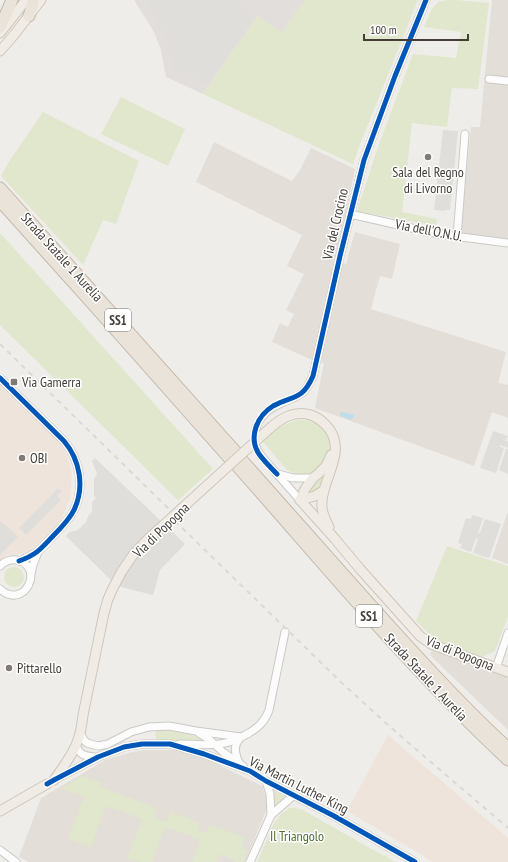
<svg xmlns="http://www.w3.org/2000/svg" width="508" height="862" font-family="'PT Sans Narrow',sans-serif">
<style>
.residential{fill:#e3ded8}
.commercial{fill:#eee4db}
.industrial{fill:#e2dedb}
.green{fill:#e0e7cc}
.parking{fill:#e0dedb}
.water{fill:#bedde9}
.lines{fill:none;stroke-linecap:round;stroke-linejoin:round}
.minor-casing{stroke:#cbc9c6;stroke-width:9}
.major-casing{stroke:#cfc6b9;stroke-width:11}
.highway-casing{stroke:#c4b7a7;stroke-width:13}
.minor{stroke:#fdfcfc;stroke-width:7}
.major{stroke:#f0ebe4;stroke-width:9}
.highway{stroke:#eae3da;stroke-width:11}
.rail{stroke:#d9d9d8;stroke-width:2;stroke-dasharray:5 5;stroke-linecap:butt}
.major-bridge-casing{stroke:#cfc6b9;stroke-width:11;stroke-linecap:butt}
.major-bridge{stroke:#f0ebe4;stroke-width:9}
.cycleway-casing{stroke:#fff;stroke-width:8}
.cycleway{stroke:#0057b8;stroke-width:5}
.poi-dot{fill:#807b76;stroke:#fff;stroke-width:1.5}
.labels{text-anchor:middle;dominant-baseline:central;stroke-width:3;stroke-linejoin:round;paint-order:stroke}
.shield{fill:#fff;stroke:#7c7773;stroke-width:1}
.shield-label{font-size:13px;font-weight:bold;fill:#443d37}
.poi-label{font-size:14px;fill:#443d37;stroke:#fff;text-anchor:start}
.street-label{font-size:14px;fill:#443d37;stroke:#fff}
.park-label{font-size:14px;fill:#507030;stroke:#fff}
</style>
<rect width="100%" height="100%" fill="#efedea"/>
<g class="residential">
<polygon points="492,0 508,0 508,239 460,234 471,127 480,127"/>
<polygon points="214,142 292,181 300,170 311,148 355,169 336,259 346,264 355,232 400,244 392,279 380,276 371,309 506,352 498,383 508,385 508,418 492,412 474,466 315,408 324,363 312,360 272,342 280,323 288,327 294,314 286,310 304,274 287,266 302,235 196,182"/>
<polygon points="508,511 508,564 492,558"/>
<polygon points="435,649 508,677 508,730 434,659 430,655 431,652"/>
<polygon points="145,750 181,750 209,760 262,786 268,803 266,811 245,862 29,862 19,857 41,798 105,760 132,752"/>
</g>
<g class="commercial">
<polygon points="0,382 57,440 67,455 72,474 70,499 60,522 29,553 23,555 7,554 0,561"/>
<polygon points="388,735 508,838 508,862 432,862 422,855 347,811"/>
</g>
<polygon class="industrial" points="134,0 305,0 282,33 258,16 203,94 166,77 161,50 154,32"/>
<g class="green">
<polygon points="305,0 418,0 359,147 353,164 203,94 258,16 282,32"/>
<polygon points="447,0 456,0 489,3 478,89 452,88 447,127 412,123 402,212 437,219 436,226 357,211 378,147 413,54 456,58 461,32 424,27 432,9 438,2"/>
<polygon points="121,97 185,129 168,166 101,134"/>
<polygon points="43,112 139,161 116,224 103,220 83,265 1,176 10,160"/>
<polygon points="0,233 213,469 178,500 0,325"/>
<polygon points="296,420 308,420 321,425 326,432 331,441 331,448 329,456 318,471 311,474 295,474 287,470 263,442 279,427"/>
<polygon points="326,473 321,486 319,490 310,495 307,493 308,488"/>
<polygon points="447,546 508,566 508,616 495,651 482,657 434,639 416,621"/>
<circle cx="14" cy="577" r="10"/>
<path d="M 157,731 C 172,730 193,733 206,742 L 158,740 C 155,737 154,734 157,731 Z"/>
<polygon points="82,776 102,783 101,787 157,808 154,818 167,822 170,812 200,823 198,830 206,833 210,825 245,838 242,848 248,851 243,862 235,862 235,860 219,854 216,862 192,862 200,839 165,827 152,862 140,862 127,858 142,819 106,806 91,847 68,839 84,796 61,789"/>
<polygon points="274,791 284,796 284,798 274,806 274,798 272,792"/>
<polygon points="290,808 295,808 301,809 384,856 387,855 388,858 395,862 257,862 274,823 281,814"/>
</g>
<g class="parking">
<polygon points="146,0 244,0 253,6 246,16 252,21 206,86 194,78 192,80 179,71 177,73 173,70 164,34 165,32 161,29 158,21 155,18 156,16 151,13 145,2"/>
<polygon points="443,130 458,131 450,210 445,210 445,211 434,210"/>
<polygon points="493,431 508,436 506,440 502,439 508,442 508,448 500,445 500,447 504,448 496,473 480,468"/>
<polygon points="506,449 508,449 508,474 499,470"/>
<polygon points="95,458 185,544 160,570 153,595 117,586 66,536 70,532 78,530 86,522 88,516 92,512 92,502 96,498 94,496 94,479 97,474 92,461"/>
<polygon points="58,488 62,491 57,496 61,500 26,535 19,528"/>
<polygon points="472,515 483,518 478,533 480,533 485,519 501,524 489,558 473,553 478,539 476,538 471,552 460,548 462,544 458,543 466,518 471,519"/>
<polygon points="0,522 2,522 18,537 0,555"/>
</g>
<polygon class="water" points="342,412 354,415 352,420 340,416 340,413"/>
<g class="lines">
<defs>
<g id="minor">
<polyline points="489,79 508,81"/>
<polyline points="350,214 438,234 508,243"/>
<polyline points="457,237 465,134"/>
<path d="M 0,378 L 64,441 C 80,460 85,487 74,510 C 69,520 61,528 53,536 C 41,549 36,555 19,561"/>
<path d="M 255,435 C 256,417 269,408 284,402 C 290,399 298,397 303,392 C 308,387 310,382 313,376 L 340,256 L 364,160 L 395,76 L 426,0"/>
<polyline points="256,447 261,456 300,500"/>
<polyline points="278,474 293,478 313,478"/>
<path d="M 0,566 C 5,561 10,559 17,560 C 46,567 24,611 0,589"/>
<polyline points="31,574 33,565 38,552"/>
<polyline points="496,668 508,633"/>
<polyline points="80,733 84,740 87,743 98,746 108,744 131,732 149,727 169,726 196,731 241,737"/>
<polyline points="199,733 210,740 224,753 243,766"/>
<path d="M 179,744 C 196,744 216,747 232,741 C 238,739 243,736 249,733 C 259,727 265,721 269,710 L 285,632"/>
<path d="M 76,745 C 80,757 87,756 97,757"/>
<path d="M 239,763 C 235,753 233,746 240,738"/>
<polyline points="56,779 98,757 124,747 142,744 170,744 204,754 250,771 266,781 334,816 415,862"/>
<polyline points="271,815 294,795"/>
<polyline points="0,850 16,862"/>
<polyline points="250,862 271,815 270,794 266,781"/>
</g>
<g id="major">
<polyline points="0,33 26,0"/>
<polyline points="0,51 14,35 41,0"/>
<path d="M 269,429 C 281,418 294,410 311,415 C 319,418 325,423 330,430 C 345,453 324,477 322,501 C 321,511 325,519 329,527"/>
<polyline points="300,500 335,539 360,569 420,636 431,644 508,672"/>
<polyline points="300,500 305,489 313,478 318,474 326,466 331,455"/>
<polyline points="300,500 315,496 323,491"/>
<path d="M 54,780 C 63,767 73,755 78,740 C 81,732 82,723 83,715"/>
<polyline points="0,811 47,784"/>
</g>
<g id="highway">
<polyline points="29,16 32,6 33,0"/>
<polyline points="0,27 12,0"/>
<polyline points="0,188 236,452"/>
<polyline points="0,201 97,309 229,458"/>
<path d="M 242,460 C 285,508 327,556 369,603 C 414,653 459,703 508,748"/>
<path d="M 237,466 C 325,565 410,669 508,760"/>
</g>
</defs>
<use href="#minor" class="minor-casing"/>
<use href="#major" class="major-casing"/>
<use href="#highway" class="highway-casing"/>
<use href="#minor" class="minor"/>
<use href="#major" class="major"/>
<use href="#highway" class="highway"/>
<g class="rail">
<polyline points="0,344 171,511"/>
<polyline points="175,521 342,683 389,726 508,828"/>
</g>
<defs>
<polyline id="major-bridge" points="83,715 104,613 108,599 113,588 122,571 133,555 147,540 269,429"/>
</defs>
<use href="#major-bridge" class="major-bridge-casing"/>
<use href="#major-bridge" class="major-bridge"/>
<defs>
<g id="cycleway">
<path d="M 0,378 L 64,441 C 80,460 85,487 74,510 C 69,520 61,528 53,536 C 41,549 36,555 19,561"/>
<path d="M 277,474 C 271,468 264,461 259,454 C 248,437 257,416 273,406 C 293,395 302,401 313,376 L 340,256 L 364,160 L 395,76 L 426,0"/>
<polyline points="47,784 54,780 98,757 124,747 142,744 170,744 204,754 250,771 266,781 334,816 415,862"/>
</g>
</defs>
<use href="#cycleway" class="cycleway-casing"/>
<use href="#cycleway" class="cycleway"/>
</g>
<g class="poi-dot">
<circle cx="428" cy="157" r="4"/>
<rect x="10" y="378" width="8" height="8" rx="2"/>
<circle cx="22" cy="458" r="4"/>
<circle cx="9" cy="668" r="4"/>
</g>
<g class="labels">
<g class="shield">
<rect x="105" y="309" width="26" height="22" rx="3"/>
<rect x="356" y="605" width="26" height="22" rx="3"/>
</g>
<g class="shield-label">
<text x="118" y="320">SS1</text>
<text x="369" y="616">SS1</text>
</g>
<g class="poi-label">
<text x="428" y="172" text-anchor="middle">Sala del Regno<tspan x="428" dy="16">di Livorno</tspan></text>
<text x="22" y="382">Via Gamerra</text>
<text x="30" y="458">OBI</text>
<text x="17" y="668">Pittarello</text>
</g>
<g class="street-label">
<text transform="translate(335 224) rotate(-77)">Via del Crocino</text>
<text transform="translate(429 230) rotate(11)">Via dell'O.N.U.</text>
<text transform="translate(62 257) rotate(48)">Strada Statale 1 Aurelia</text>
<text transform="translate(161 530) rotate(-44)">Via di Popogna</text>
<text transform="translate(460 653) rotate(22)">Via di Popogna</text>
<text transform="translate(426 677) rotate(47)">Strada Statale 1 Aurelia</text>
<text transform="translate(299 785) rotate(27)">Via Martin Luther King</text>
</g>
<g class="park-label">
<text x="297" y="836">Il Triangolo</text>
</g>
</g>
<path d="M364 34v6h104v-6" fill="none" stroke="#443d37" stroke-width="2"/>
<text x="370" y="34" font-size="12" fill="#443d37" stroke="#ffffff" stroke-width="3" paint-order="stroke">100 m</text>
</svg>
